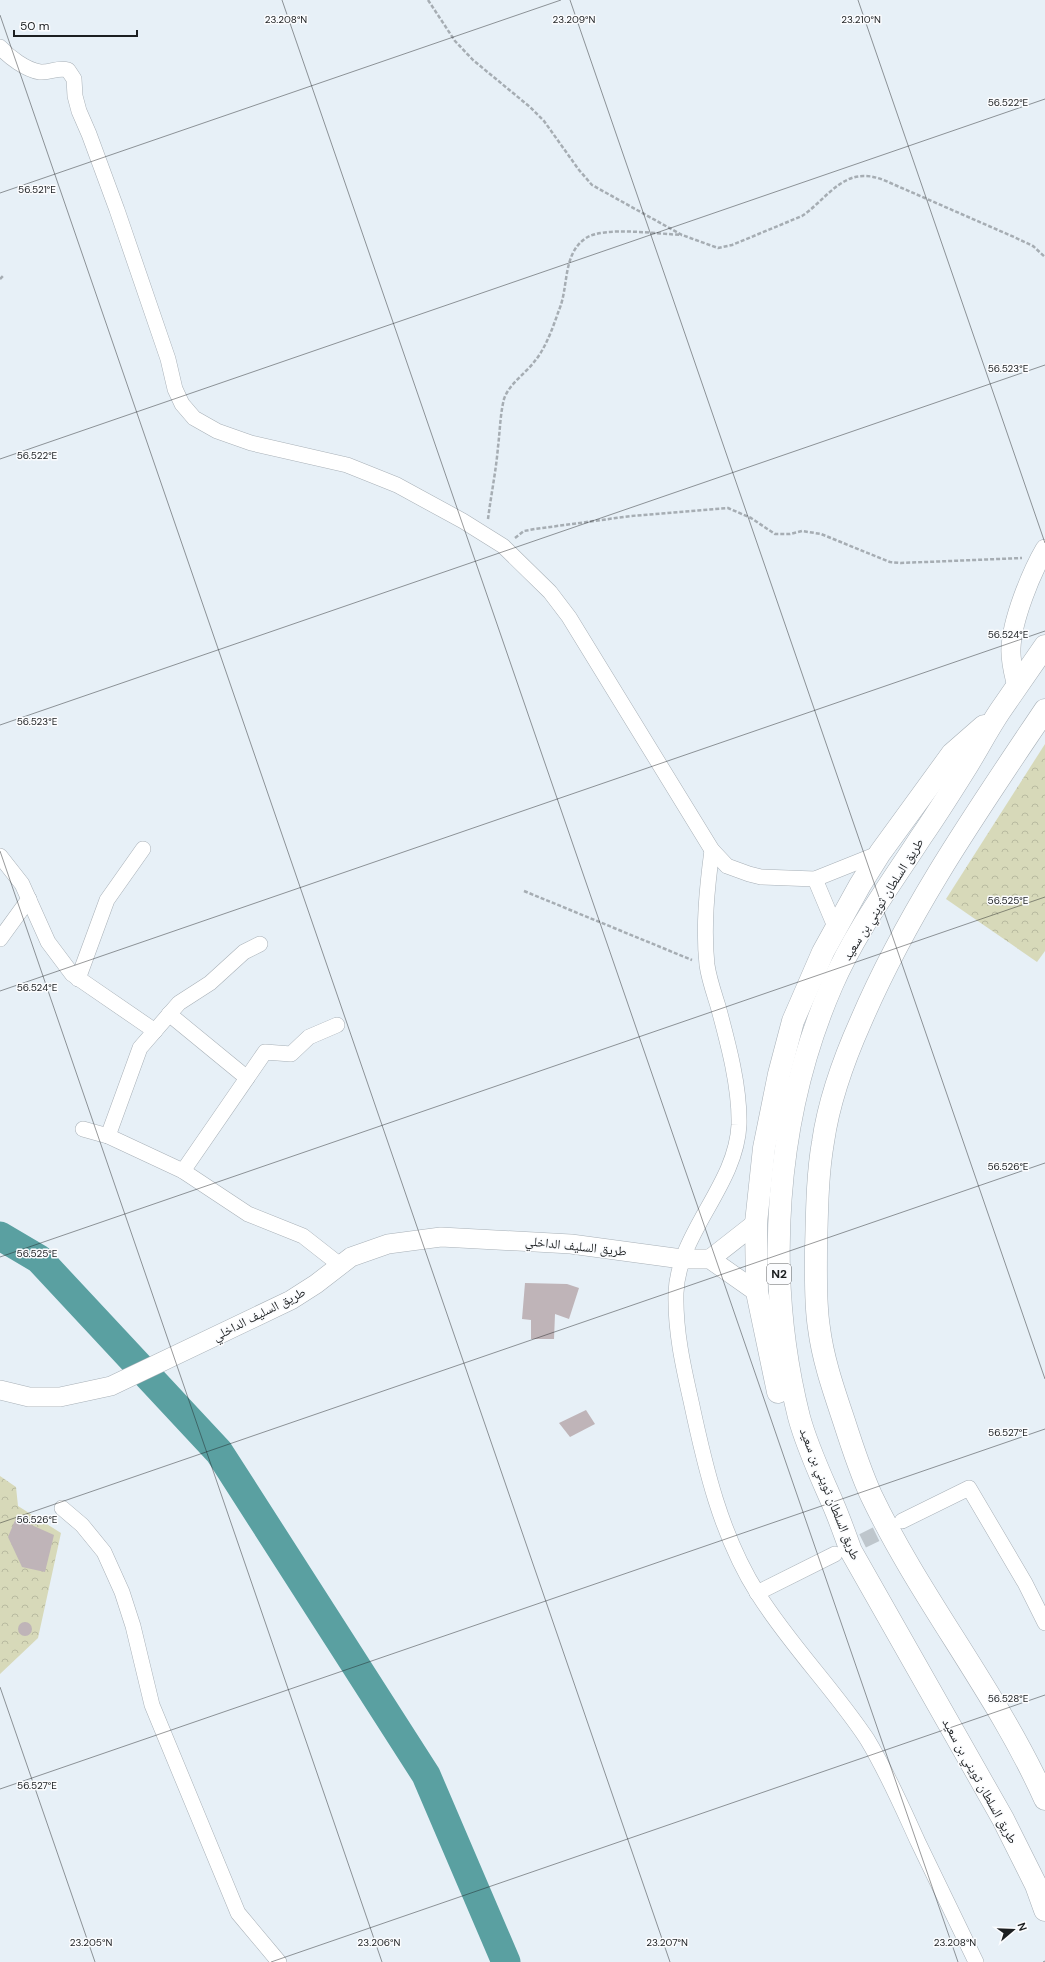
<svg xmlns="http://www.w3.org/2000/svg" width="1045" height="1962" font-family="'DM Sans','Noto Naskh Arabic',sans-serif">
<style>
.park{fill:url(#park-crowns)}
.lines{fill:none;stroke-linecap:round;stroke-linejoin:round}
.river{stroke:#5aa0a1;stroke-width:29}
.building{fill:#bfb4b8}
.minor-tunnel{stroke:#bec6cc;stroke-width:15;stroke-dasharray:15 8;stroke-linecap:butt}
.minor-casing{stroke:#a8b0b7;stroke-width:16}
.tertiary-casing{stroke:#a8b0b7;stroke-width:20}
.trunk-casing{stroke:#a8b0b7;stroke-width:23}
.path{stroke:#a6adb3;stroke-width:2.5;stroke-dasharray:4 2;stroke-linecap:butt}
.minor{stroke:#fff;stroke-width:15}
.tertiary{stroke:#fff;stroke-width:19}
.trunk{stroke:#fff;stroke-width:22}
.ticks{fill:none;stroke:#1c1f21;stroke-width:1;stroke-opacity:0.45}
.labels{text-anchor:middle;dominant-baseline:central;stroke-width:3;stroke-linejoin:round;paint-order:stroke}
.shield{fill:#fbfcfe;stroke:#5f6163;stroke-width:1}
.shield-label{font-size:12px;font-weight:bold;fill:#1c1f21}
.street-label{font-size:13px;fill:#1c1f21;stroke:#fbfcfe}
.ticks-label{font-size:10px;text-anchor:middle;fill:#1c1f21;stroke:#fbfcfe;stroke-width:3;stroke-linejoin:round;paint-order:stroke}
</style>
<defs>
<pattern id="park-crowns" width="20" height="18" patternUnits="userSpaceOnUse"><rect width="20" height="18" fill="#d7d9b9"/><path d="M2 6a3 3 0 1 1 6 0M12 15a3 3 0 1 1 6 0" fill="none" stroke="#b8ba9f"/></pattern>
</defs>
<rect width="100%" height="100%" fill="#e7f0f7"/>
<g class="park">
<polygon points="1045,744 1045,951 1037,962 946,899"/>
<polygon points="0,1476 16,1487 18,1506 61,1533 38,1638 0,1674"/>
</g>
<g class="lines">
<polyline class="river" points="0,1236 39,1259 219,1452 426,1775 506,1962"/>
</g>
<g class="building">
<polygon points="525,1283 567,1284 579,1288 569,1319 555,1314 554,1339 531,1339 531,1320 522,1319"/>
<polygon points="586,1410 595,1424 570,1437 559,1423"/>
<polygon points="16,1518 54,1535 45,1572 22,1567 8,1537"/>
<circle cx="25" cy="1629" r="7"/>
</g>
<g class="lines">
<polyline class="minor-tunnel" points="842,1551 895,1525"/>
<defs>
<g id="minor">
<path d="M 0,47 C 9,57 26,70 40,72 C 51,73 57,67 68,70 L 74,79 L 75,96 L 79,111 L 89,134 L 117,210 L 168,359 L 175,389 L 182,404 L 194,418 L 217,431 L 251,443 L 347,465 L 397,485 L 463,521 L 503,546 L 550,592 L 569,617 L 712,850 L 727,866 L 749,874 L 761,877 L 815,879 L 880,853"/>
<path d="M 712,850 C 707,888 703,927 707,965 C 709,979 714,993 718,1006 C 728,1043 740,1087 739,1125 C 736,1186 678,1232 676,1293 C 675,1330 683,1366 691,1401 C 705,1467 721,1536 758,1594 C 790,1645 834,1689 867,1739 C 887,1772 902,1807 918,1842 C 937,1882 957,1922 976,1962"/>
<polyline points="0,856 22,884 48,942 72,974 155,1031"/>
<polyline points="815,879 836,929"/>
<polyline points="0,939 29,899"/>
<polyline points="78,979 107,900 143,849"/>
<polyline points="169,1014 247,1078"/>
<polyline points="83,1129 108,1136 183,1171 248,1214 303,1236 340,1265"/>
<polyline points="108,1136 140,1048 179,1003 210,983 244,952 260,944"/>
<polyline points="183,1171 265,1052 291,1054 309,1037 337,1025"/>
<polyline points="62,1508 82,1525 104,1552 122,1592 133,1626 152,1705 238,1913 279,1962"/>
<polyline points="902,1521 969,1488 1025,1583 1045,1623"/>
<polyline points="757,1593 835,1554"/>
</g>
<g id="tertiary">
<path d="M 1017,687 C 1014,674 1010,661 1011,648 C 1012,620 1031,573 1045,549"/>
<polyline points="710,1259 756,1223"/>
<polyline points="0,1390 29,1397 60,1397 111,1386 291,1300 316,1284 351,1257 388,1244 441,1237 571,1244 682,1259 710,1259 757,1292"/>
</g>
<g id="trunk">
<path d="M 1045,646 C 1030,668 1015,689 1000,711 C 988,729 978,748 967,766 C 952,790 937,814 921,837 C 890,885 855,932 832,985 C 774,1118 764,1277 799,1417 C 807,1447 821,1476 833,1504 C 840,1520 845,1535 851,1551 L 1003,1819 L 1036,1885 L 1045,1910"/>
<path d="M 1045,710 C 978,810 909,909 861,1021 C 844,1059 829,1100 823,1142 C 817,1177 817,1214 816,1250 C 816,1276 815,1303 819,1328 C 823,1360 834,1391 844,1421 C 852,1446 860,1471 871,1495 C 921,1600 997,1692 1045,1799"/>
<polyline points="778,1392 757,1292 756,1223 764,1148 779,1074 793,1021 823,952 860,885 880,853 952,754 984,726"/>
</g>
</defs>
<use href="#minor" class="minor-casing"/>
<use href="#tertiary" class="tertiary-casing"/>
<use href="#trunk" class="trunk-casing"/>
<g class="path">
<path d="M 428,0 L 455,41 L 473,60 L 530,107 L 544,121 L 579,170 L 592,185 L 682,235 L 718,248 L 732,245 L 802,216 C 822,203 839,175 865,176 C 876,176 886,181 895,185 L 1014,237 L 1033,246 L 1045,257"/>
<polyline points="0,279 3,276"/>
<path d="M 488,519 C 491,495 496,471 498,447 C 500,431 500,415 504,399 C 509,384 525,374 534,362 C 546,348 553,327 559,310 C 569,287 562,254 586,238 C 604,226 659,234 682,235"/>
<polyline points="515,538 524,531 535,529 631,516 728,508 751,518 775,534 790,534 802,531 821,534 890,562 901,563 1022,558"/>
<polyline points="524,891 692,960"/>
</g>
<use href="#minor" class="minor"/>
<use href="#tertiary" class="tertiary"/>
<use href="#trunk" class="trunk"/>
</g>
<path class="ticks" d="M 282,0 L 958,1962M 570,0 L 1045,1379M 858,0 L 1045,543M 0,15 L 670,1962M 0,193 L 561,0M 0,459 L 1045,99M 0,725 L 1045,365M 0,851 L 382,1962M 0,991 L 1045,631M 0,1257 L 1045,897M 0,1523 L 1045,1163M 0,1687 L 95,1962M 0,1789 L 1045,1429M 271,1962 L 1045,1695M 1043,1962 L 1045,1961"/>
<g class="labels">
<rect class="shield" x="767" y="1264" width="24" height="20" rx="3"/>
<g class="shield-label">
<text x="779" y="1274">N2</text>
</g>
<g class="street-label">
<text transform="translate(883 899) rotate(-58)">طريق السلطان ثويني بن سعيد</text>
<text transform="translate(576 1246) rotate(6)">طريق السليف الداخلي</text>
<text transform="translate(259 1314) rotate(-27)">طريق السليف الداخلي</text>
<text transform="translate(830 1494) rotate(68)">طريق السلطان ثويني بن سعيد</text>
<text transform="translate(980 1781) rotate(61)">طريق السلطان ثويني بن سعيد</text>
</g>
</g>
<g class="ticks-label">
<text x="286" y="23">23.208°N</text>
<text x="574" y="23">23.209°N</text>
<text x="861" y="23">23.210°N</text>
<text x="1008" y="106">56.522°E</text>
<text x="37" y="193">56.521°E</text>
<text x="1008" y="372">56.523°E</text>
<text x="37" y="459">56.522°E</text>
<text x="1008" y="638">56.524°E</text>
<text x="37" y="725">56.523°E</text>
<text x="1008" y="904">56.525°E</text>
<text x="37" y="991">56.524°E</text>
<text x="1008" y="1170">56.526°E</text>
<text x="37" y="1257">56.525°E</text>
<text x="1008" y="1436">56.527°E</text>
<text x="37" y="1523">56.526°E</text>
<text x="1008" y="1702">56.528°E</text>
<text x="37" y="1789">56.527°E</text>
<text x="91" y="1946">23.205°N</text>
<text x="379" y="1946">23.206°N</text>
<text x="667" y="1946">23.207°N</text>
<text x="955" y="1946">23.208°N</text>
</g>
<g transform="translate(1013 1930) rotate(71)" stroke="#fbfcfe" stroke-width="3" paint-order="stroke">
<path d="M0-3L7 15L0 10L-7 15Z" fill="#1c1f21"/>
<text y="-6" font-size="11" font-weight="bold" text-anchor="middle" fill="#1c1f21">N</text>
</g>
<path d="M14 30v6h123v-6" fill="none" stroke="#1c1f21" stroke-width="2"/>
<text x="20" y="30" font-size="12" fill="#1c1f21" stroke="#fbfcfe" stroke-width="3" paint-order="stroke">50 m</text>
</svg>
